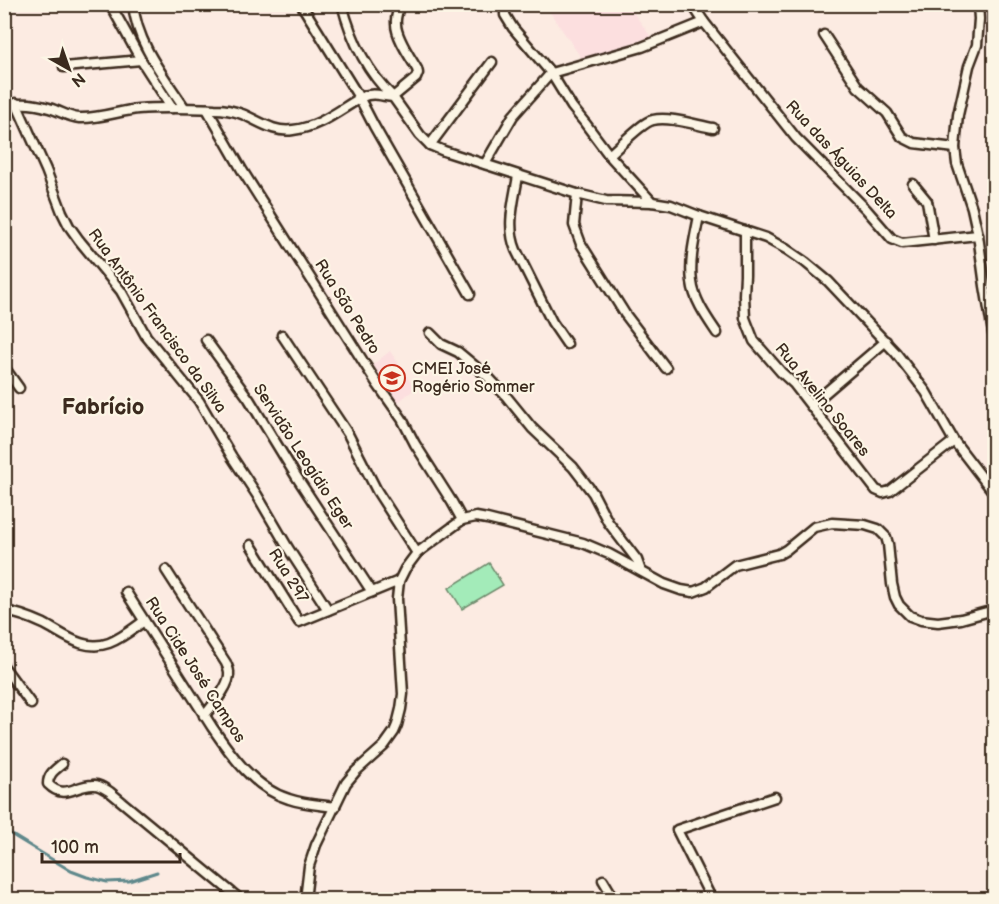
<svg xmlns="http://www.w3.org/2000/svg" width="999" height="904" font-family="'Balsamiq Sans',sans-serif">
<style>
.built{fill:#fcdfdf}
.grass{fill:#a3ebb9;stroke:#6f8a6c;stroke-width:1.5}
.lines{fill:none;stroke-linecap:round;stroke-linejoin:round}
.stream{stroke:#5f888b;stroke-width:3}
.street-casing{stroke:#3b2a1e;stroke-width:13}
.street{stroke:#fcf5e5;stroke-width:8}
.labels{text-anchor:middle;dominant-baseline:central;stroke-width:4.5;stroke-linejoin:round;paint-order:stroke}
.street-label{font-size:16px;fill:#3b2a1e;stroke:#fcf5e5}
.poi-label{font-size:16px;fill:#3b2a1e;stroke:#fcf5e5;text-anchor:start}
.district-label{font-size:22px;font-weight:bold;fill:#3b2a1e;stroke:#fcf5e5}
</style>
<rect width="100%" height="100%" fill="#fcebe2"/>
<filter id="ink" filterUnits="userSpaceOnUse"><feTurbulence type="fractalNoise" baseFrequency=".0167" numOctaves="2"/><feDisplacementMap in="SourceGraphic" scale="12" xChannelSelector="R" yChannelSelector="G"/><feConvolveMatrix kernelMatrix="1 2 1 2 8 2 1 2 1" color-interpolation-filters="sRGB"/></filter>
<g filter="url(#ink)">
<g class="built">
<polygon points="545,5 628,5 651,37 582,59"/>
<polygon points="390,351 415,389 394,405 370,367"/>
</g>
<polygon class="grass" points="489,563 503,585 462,609 449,588"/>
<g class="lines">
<g class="stream">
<polyline points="256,4 261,4"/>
<polyline points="4,830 71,871 87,877 107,882 129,881 157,872"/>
</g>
<defs>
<g id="street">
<polyline points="108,4 114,11 141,60 172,108"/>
<path d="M 133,4 C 137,44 163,75 184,107"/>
<polyline points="301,4 360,99 374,126 470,294"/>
<path d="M 342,4 C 351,39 367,72 393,97 L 416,78 L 418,73 L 417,69 C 410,57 396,37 396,24 C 395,17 398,11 400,4"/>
<polyline points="505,4 505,15 513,28 551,73 572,107 585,123 609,155 652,202"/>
<polyline points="692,4 704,22 796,138 866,209 892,239 902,243 978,235"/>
<polyline points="978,4 979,19 977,45 969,66 958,115 955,148 957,164 972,208 978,235 985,286 994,339"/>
<polyline points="824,35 858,87 887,113 902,137 914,143 955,148"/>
<polyline points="64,67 141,60"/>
<polyline points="16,103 46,170 62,212 69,226 79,240 121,291 146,336 199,401 232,457 257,495 288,548 328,610"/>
<path d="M 4,106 C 20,102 34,103 49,108 C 60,111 68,117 79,118 C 99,119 119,111 138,109 C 164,107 190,108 215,109 C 224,109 234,111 242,114 C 259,121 274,133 293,130 C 320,127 339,110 362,97 C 373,92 381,96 393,97 L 420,135 L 430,145 L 444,151 L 577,194 L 606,201 L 652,202 L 671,205 L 699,216 L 766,238 L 786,249 L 805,262 L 828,281 L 896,353 L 926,392 L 954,441 L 994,493"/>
<polyline points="207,109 242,170 378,385 402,419 415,444 452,502 462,520"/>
<polyline points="430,145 492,62"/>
<path d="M 609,155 C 619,147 642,122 653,120 C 669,116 696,125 713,128"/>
<polyline points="485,164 513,116 551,73 642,47 704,22"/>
<path d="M 518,176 C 514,201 506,226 516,250 L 552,322 L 567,344"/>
<polyline points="913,184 927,201 934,240"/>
<polyline points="577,194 574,225 581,244 625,314 666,368"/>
<path d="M 699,216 C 695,237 689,260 692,282 C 694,300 707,318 717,333"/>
<polyline points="745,231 745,275 744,295 745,318 754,341 781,372 794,384 876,490 883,493 890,491 954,441"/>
<polyline points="430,333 441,344 458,352 488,377 506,396 532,428 573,467 593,493 608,522 637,560 641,571"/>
<polyline points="282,335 348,434 377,491 417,553"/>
<polyline points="206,340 249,399 296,476 372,592"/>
<polyline points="4,367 19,388"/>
<polyline points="811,405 886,341"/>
<polyline points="251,545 299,622 399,581"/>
<path d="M 166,570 L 226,663 C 227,666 229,669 229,672 C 231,685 212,706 204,716"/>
<path d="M 126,592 L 212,727 C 231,755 255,789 289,799 C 303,804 320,805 335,807"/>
<path d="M 4,611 C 19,613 31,618 44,624 C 65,635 84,652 109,643 C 122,638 133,629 144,621"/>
<polyline points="4,667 31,704"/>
<path d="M 62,764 C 55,770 48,774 48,784 C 65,801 74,785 93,785 C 99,784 105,789 110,792 L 241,900"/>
<polyline points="603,880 615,900"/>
<polyline points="305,900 309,866 316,845 346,783 356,771 384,746 394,732 397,725 401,709 403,694 397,599 399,581 405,569 417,553 462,520 476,517 487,519 583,543 609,554 664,584 681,590 693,592 706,587 735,565 779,554 786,550 814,527 832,523 865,525 878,529 886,537 888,544 892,584 895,597 899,605 910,616 921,620 938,622 961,619 994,610"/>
<polyline points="712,900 677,830 775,797"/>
</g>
</defs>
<use href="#street" class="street-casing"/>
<use href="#street" class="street"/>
</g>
</g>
<defs>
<symbol id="school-ring" viewBox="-11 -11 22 22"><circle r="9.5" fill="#fcf5e5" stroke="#c8321e" stroke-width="1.5"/><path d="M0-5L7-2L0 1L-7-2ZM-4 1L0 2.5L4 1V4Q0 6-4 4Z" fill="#c8321e"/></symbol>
</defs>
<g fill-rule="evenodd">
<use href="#school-ring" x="377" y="363" width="30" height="30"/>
</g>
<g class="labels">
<g class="street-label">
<text transform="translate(841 160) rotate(47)">Rua das Águias Delta</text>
<text transform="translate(347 307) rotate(58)">Rua São Pedro</text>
<text transform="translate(157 321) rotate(54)">Rua Antônio Francisco da Silva</text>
<text transform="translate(822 400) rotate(51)">Rua Avelino Soares</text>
<text transform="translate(303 457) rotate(57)">Servidão Leogídio Eger</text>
<text transform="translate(288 576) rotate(58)">Rua 297</text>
<text transform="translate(195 670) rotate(57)">Rua Cide José Campos</text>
</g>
<g class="poi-label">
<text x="412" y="369">CMEI José<tspan x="412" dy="18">Rogério Sommer</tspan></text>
</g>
<g class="district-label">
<text x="103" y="407">Fabrício</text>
</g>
</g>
<rect width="999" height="904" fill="none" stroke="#fcf5e5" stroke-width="24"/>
<rect x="12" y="12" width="975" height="880" fill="none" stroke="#3b2a1e" stroke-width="2" filter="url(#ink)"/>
<g transform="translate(69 69) rotate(140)" stroke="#fcf5e5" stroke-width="4.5" paint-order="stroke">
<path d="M0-4.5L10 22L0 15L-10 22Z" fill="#3b2a1e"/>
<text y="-9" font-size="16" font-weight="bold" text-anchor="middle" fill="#3b2a1e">N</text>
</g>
<path d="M42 853v9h138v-9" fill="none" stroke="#3b2a1e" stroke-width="3"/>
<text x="51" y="853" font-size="18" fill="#3b2a1e" stroke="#fcf5e5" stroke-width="4.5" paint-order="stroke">100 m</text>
</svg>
